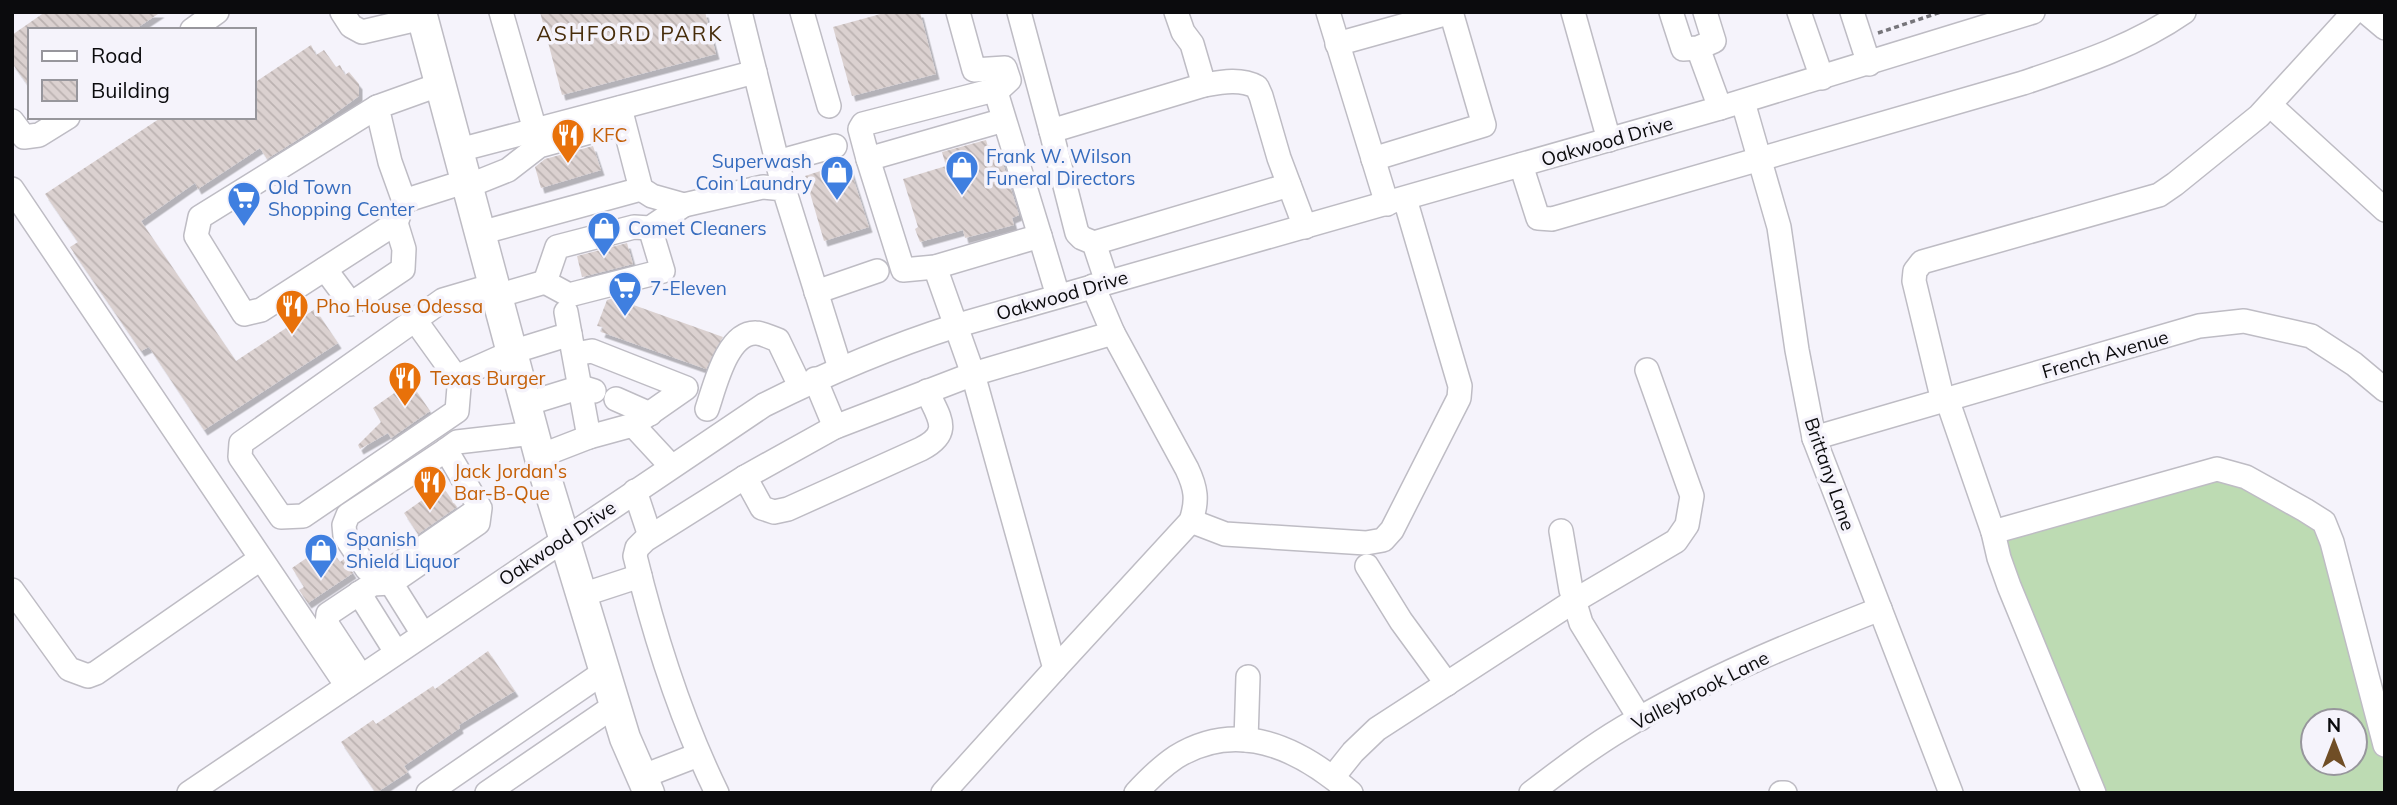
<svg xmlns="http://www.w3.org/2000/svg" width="2397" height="805" font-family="Mulish,sans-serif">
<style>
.grass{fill:#bddbb3;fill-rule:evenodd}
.building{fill:url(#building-back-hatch);filter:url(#shadow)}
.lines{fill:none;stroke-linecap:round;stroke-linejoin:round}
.minor-casing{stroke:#bebcc4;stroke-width:26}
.major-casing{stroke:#bebcc4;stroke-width:33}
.path{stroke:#76757a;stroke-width:3.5;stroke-dasharray:5 3.5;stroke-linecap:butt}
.minor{stroke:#fff;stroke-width:23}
.major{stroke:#fff;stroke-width:30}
.labels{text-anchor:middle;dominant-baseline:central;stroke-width:7;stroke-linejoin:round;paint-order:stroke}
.food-label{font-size:19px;fill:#c56008;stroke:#f5f3fb;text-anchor:start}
.street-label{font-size:19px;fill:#0b0b0d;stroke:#f5f3fb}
.shop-label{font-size:19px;fill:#366cbe;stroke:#f5f3fb;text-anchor:start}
.neighbourhood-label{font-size:21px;letter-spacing:2px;fill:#472d0b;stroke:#f5f3fb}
</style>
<defs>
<pattern id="building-back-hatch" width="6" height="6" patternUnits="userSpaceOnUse" patternTransform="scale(1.75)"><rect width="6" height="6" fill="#dbd1d0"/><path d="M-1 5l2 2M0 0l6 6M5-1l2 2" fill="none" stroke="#bbb2b1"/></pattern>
<filter id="shadow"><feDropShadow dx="3.5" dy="5.5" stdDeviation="0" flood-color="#0004"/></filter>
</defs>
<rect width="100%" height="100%" fill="#f5f3fb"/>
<path class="grass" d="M 2225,465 L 2329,524 L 2385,739 L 2385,793 L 2096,793 L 1989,533 ZM 2313,721 L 2355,721 L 2355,763 L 2313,763 Z"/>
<g class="building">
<polygon points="45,12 161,12 134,30 30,30 30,88 12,63 12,35"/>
<polygon points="540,12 705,12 716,54 562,95"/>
<polygon points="888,12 920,12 936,74 852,96 833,27"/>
<polygon points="311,45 316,55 324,50 336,67 340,65 345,75 349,72 359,84 359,96 308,133 267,159 260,148 198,189 195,183 141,221 236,361 315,309 338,343 204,430 149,347 141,351 70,247 78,242 45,194 162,117 254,117 254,83"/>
<polygon points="986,140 990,153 999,151 1019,215 1012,218 1014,225 965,238 963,230 920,242 915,229 918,227 903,179 946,166 942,152"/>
<polygon points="593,146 601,170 541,188 535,167 545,159"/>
<polygon points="848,162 869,227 824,241 805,176"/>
<polygon points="627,243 633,264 582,277 577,256"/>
<polygon points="614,298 723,337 706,369 601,332 603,327 597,326 607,300"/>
<polygon points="410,382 430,411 391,438 388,433 360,449 358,445 381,422 373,408"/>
<polygon points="442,486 457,507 418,534 404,513"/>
<polygon points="327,544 340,562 344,559 353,573 308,603 299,590 304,587 292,568"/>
<polygon points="488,651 515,691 459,725 460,728 404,766 408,772 376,793 341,742 373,720 376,724 433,686 435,689"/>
</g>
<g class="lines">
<defs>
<g id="minor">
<polyline points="342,12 351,26 362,32 422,18"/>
<polyline points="501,12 535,130"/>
<polyline points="740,12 784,189"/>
<polyline points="802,12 829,106"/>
<polyline points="958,12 974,70 1005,68 1009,80 996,92"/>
<path d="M 1019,12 L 1051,131 L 1204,85 C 1221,82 1241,78 1257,87 L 1261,96 L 1279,158 L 1305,227"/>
<polyline points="1176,12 1183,32 1192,44 1204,85"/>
<polyline points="1328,12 1387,204"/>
<polyline points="1573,12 1609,140"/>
<polyline points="1671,12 1683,49 1698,48 1714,41 1705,12"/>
<polyline points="1799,12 1822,78"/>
<polyline points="1852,12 1869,64"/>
<polyline points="2366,12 2385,28"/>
<polyline points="192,30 217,12"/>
<polyline points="1337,44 1452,12"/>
<polyline points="1698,48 1720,108"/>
<polyline points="441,84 377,107 390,162 404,201 467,181"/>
<polyline points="1743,102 1779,227 1797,350 1814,438 1951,793"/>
<polyline points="2270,105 2385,210"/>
<polyline points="377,107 200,217 196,236 244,314 261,310 396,223 404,201"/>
<polyline points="620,108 641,189 652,196 684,205 763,187 784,189 840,368"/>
<polyline points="1004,120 868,159 860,129 863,124 994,90 996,92 1040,236"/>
<polyline points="12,121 24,137 39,135 68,117"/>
<polyline points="1051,131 1077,233 1082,238 1094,243 1107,282"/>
<polyline points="459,150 755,72"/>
<polyline points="868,159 903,270 935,267 1040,236 1058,296"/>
<polyline points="1373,159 1484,125 1451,12"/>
<polyline points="777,162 835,146"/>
<path d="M 1521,165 L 1538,218 L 1552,219 L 2023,83 C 2079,64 2135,46 2184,12"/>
<polyline points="468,186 508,170 539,146 623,123"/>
<polyline points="12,189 347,686"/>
<polyline points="480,233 641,189"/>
<polyline points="1094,243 1289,185"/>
<polyline points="935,267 973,374 1055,669 943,793"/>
<polyline points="325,269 351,304 403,269 404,249 396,223"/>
<polyline points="545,282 557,247 634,227 650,228 684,205"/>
<polyline points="494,285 443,300 241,443 240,457 281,517 303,516 457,411 459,387 456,377 512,352 570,334 566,312"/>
<polyline points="816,292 877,271"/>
<polyline points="497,296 545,282 569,295 663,271 650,228"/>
<polyline points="415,320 456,377"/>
<polyline points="570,334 589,437 633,425 671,466"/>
<polyline points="575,354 592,351 686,388 633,425"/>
<polyline points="815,379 835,427"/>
<polyline points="616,399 650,414"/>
<polyline points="1947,399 1993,532 2217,469 2246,477 2305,510 2324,522 2332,542 2385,745"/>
<polyline points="1943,401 1914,281 1915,271 1922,262 2159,195 2175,184 2259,116 2354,12"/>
<polyline points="526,404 581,387 594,391"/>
<path d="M 707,409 C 715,386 727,332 756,333 C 763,333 771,338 778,340 L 800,386"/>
<polyline points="1814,438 2199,326 2244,321 2311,336 2354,364 2385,390"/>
<polyline points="446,450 457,442 534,433"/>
<polyline points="540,456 589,437"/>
<path d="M 745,477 L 762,508 L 774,512 L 788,509 L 921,449 C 954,432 938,417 927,391"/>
<polyline points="635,491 650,536"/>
<polyline points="1191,521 1225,534 1366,543 1383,540 1392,530 1459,398 1460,386 1405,199"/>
<polyline points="1561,531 1571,590 1581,623 1640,719"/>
<polyline points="1993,532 1999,558 2009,586 2094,793"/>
<polyline points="1367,566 1401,621 1447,684"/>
<polyline points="12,590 69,669 88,676 96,673 260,559"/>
<polyline points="359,593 396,652"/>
<polyline points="582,595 640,576"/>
<polyline points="423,634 391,583 478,523 480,508 446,450 348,515 344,525 345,536 367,569 380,573 392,569 480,508"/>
<path d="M 1055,669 L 1191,521 C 1198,500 1196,488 1187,469 L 1113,333"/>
<polyline points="361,676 327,624 328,614 373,584 391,583"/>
<polyline points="1246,740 1248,677"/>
<polyline points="641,777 698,755"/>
<polyline points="1333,777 1353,752 1377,729 1574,601 1676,541 1687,525 1692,496 1647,370"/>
<path d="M 189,793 L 764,405 C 826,374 889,347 955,326 L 1720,108 L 2033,12"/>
<polyline points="428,793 604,672"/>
<polyline points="487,793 614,706"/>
<path d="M 717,793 C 680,717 655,638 635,556 L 637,548 L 645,540 L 745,477 L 835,427 L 973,374 L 1113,333 L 1093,286"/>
<path d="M 1136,793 C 1148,780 1161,767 1176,757 C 1239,718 1301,749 1351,793"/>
<path d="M 1531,793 C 1561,770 1591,747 1623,728 C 1704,679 1793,643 1880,609"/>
<polyline points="1781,793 1785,793"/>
</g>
<polyline id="major" points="421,12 542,465 625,738 649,793"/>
</defs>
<use href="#minor" class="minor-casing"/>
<use href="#major" class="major-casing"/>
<polyline class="path" points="1878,33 1941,12"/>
<use href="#minor" class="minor"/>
<use href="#major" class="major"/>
</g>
<defs>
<symbol id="restaurant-pin" viewBox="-11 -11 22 30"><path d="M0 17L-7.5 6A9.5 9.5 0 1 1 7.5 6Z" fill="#e8710a" stroke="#f5f3fb"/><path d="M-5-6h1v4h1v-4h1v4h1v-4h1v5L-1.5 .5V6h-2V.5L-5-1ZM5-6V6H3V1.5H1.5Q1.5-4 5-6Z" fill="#fff"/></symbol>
<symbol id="shop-pin" viewBox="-11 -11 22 30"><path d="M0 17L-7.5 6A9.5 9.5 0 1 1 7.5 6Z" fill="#3f7fe0" stroke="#f5f3fb"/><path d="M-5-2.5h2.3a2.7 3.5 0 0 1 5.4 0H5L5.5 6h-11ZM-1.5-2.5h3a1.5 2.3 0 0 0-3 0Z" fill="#fff"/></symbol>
<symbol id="supermarket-pin" viewBox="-11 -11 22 30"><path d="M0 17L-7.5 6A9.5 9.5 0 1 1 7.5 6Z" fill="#3f7fe0" stroke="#f5f3fb"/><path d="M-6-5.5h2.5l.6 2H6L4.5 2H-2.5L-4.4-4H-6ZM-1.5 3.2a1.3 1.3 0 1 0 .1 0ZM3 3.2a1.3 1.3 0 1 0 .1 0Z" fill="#fff"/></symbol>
</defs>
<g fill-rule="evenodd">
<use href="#restaurant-pin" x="549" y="116" width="38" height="52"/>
<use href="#shop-pin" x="943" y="148" width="38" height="52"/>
<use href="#shop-pin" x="818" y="153" width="38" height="52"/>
<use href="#supermarket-pin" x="225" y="179" width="38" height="52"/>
<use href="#shop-pin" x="585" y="209" width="38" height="52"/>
<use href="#supermarket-pin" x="606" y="269" width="38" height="52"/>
<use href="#restaurant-pin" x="273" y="287" width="38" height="52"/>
<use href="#restaurant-pin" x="386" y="359" width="38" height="52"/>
<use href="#restaurant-pin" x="411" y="463" width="38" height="52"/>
<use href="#shop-pin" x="302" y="531" width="38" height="52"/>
</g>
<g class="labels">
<g class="food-label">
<text x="592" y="135">KFC</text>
<text x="316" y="306">Pho House Odessa</text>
<text x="430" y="378">Texas Burger</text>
<text x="454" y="471">Jack Jordan's<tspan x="454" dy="22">Bar-B-Que</tspan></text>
</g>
<g class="street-label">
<text transform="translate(1607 141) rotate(-16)">Oakwood Drive</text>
<text transform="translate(1062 295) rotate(-16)">Oakwood Drive</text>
<text transform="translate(2105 354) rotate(-16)">French Avenue</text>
<text transform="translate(1830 474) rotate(71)">Brittany Lane</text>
<text transform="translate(557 543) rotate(-34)">Oakwood Drive</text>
<text transform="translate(1700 690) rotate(-27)">Valleybrook Lane</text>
</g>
<g class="shop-label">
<text x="986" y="156">Frank W. Wilson<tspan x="986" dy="22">Funeral Directors</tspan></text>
<text x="812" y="161" text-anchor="end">Superwash<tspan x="812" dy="22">Coin Laundry</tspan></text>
<text x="268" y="187">Old Town<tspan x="268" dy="22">Shopping Center</tspan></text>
<text x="628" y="228">Comet Cleaners</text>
<text x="650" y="288">7-Eleven</text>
<text x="346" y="539">Spanish<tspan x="346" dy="22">Shield Liquor</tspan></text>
</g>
<g class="neighbourhood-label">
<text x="630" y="33">ASHFORD PARK</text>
</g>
</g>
<rect width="2397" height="805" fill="none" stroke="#0b0b0d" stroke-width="28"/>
<rect x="28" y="28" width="228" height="91" fill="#f5f3fb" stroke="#97969c" stroke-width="2"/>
<rect x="42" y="51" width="35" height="10" fill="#ffffff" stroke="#97969c" stroke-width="2"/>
<text x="91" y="63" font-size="21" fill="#0b0b0d">Road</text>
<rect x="42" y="80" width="35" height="21" fill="url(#building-back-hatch)" stroke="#97969c" stroke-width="2"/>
<text x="91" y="98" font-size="21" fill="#0b0b0d">Building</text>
<g transform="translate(2334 742)"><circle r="33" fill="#f5f3fb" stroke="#97969c" stroke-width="2"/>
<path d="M0-5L12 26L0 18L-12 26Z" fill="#704e26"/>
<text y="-10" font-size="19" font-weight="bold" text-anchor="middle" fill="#0b0b0d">N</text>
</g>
</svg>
